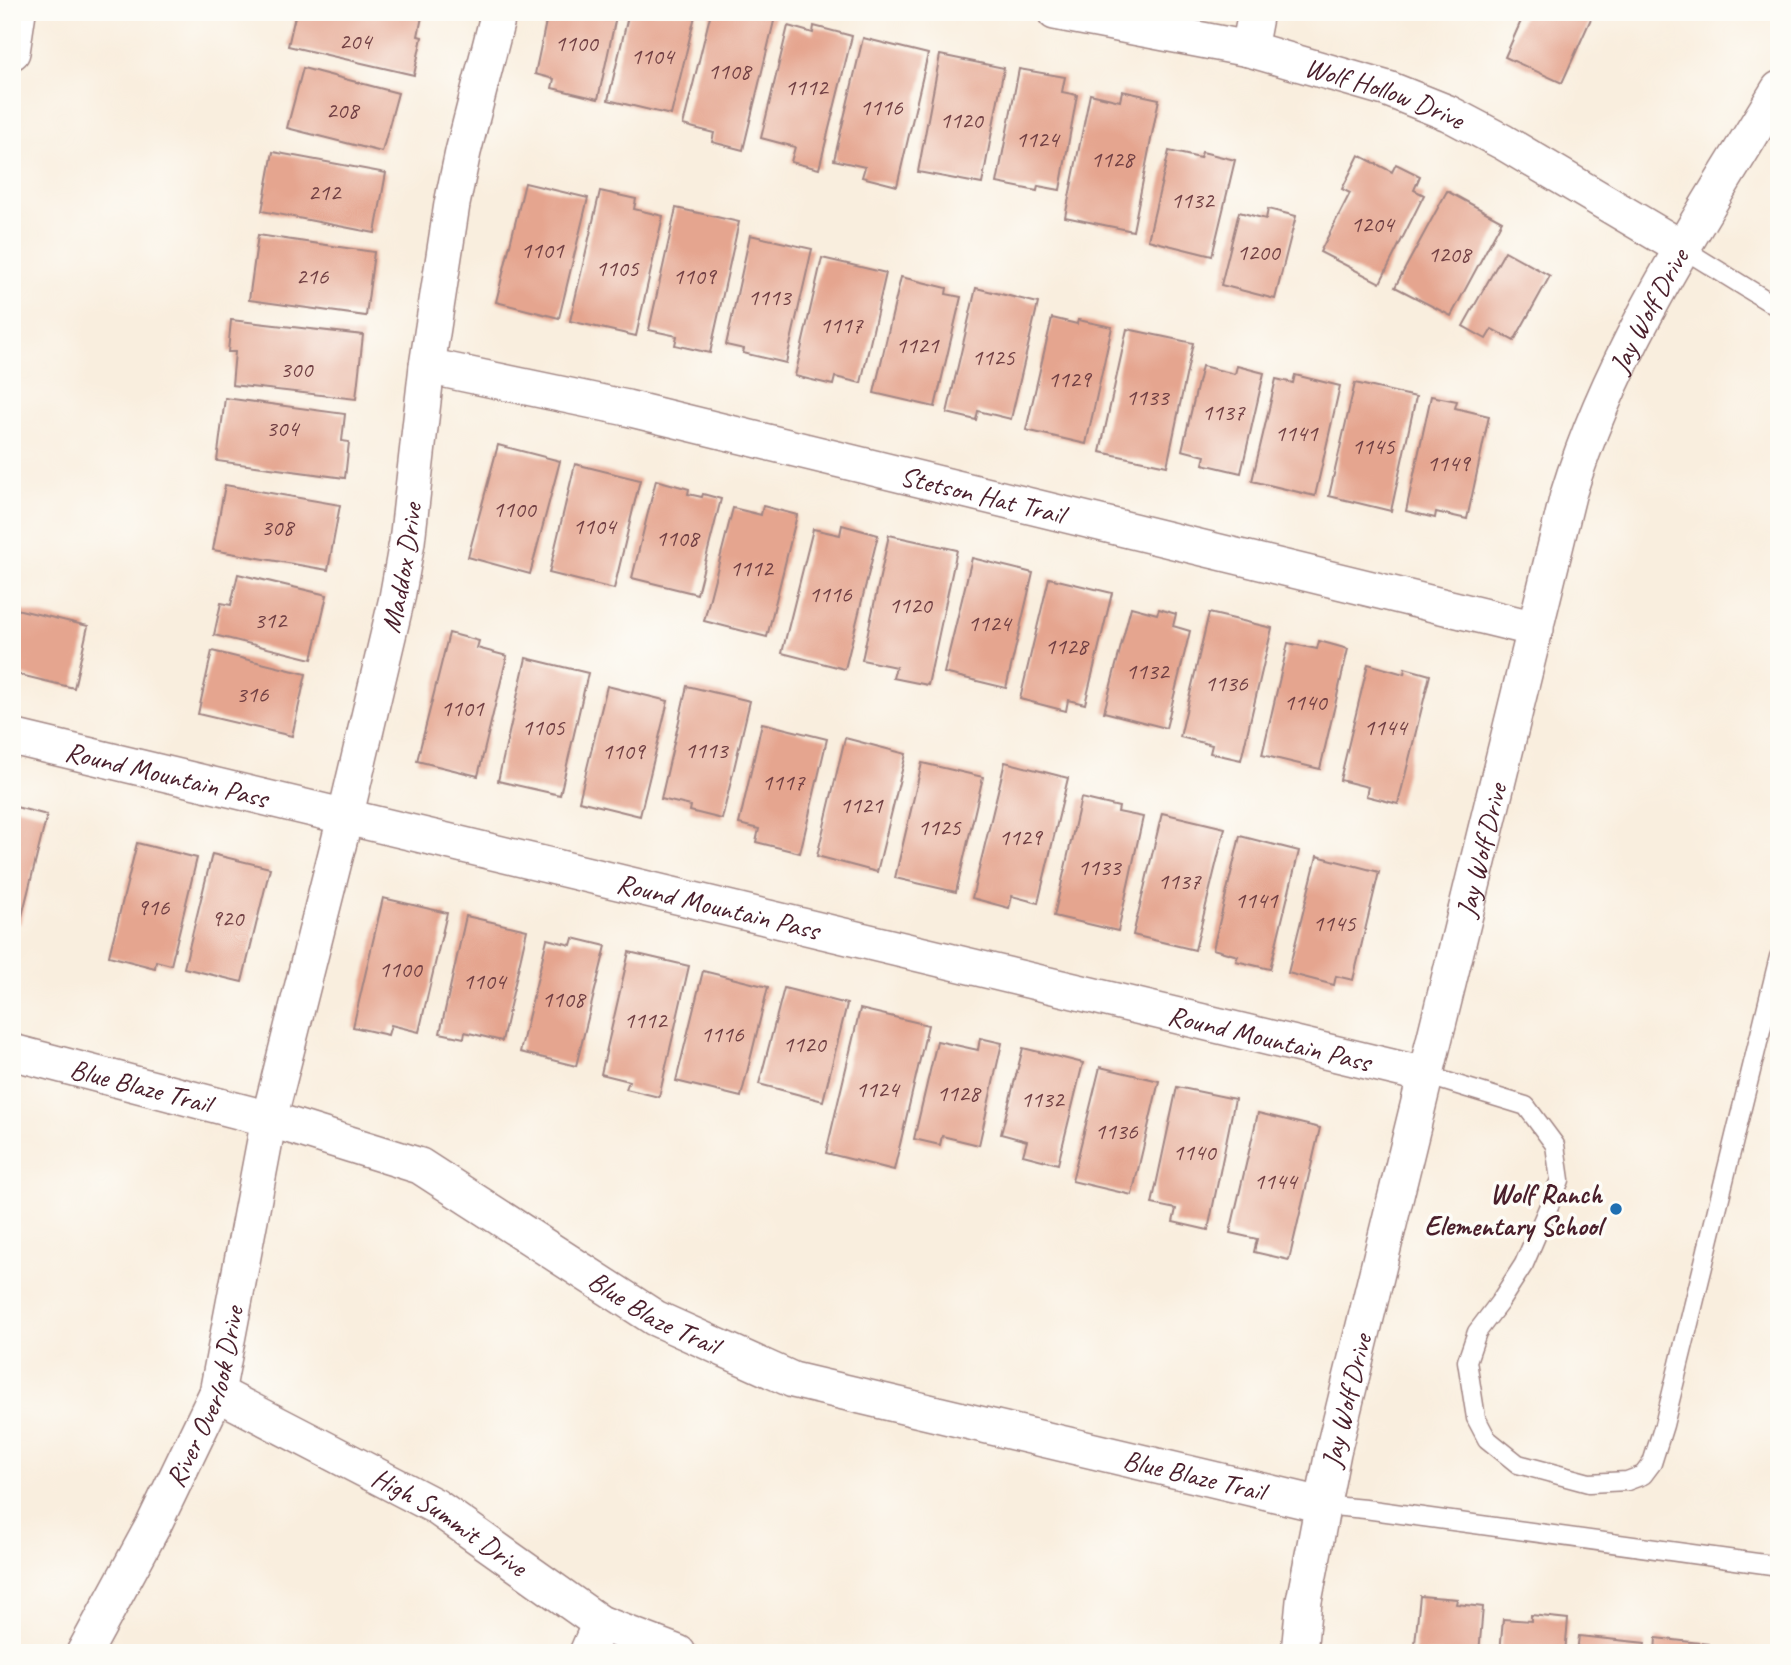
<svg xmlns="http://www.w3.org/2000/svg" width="1791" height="1665" font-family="Caveat,sans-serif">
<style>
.building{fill:#e5a58f}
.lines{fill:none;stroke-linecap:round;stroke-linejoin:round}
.service-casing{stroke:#a28684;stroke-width:21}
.minor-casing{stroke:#a28684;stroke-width:38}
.service{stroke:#fff;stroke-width:18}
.minor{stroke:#fff;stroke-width:35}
.poi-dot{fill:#1f6fb2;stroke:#fdfcf7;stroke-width:2.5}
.labels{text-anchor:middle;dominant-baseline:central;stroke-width:7;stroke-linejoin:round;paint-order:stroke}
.number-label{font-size:24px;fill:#714044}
.street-label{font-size:28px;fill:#4a1f2b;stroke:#fdfcf7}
.poi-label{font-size:28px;font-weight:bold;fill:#4a1f2b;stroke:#fdfcf7;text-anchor:end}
</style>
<rect width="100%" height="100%" fill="#fdfcf7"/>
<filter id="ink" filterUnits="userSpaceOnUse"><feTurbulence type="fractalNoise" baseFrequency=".0143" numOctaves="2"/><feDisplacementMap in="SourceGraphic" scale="14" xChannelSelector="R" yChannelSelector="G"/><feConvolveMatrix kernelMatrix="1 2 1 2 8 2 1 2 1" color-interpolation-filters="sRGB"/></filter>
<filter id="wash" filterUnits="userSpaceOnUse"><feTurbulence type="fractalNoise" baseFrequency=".00686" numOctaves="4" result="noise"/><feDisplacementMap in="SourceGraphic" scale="28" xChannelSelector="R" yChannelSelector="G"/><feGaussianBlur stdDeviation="1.57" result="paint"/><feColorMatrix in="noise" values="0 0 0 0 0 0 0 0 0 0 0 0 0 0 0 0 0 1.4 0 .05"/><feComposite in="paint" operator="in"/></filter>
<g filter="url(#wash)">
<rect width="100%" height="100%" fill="#f9eede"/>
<g id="blocks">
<g class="building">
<polygon points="296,12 423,12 418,36 422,37 414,75 288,46"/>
<polygon points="548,12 617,12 598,99 552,88 554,79 535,74"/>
<polygon points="629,12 696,12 671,115 608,100"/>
<polygon points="711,12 757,12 775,17 743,150 712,142 714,133 683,125"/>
<polygon points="1525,12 1594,12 1562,83 1505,57"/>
<polygon points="788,26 813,33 814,26 852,36 819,169 791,162 795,147 761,138"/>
<polygon points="863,38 928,54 897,186 862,177 865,167 834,160"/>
<polygon points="940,55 1004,68 982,184 918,172"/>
<polygon points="303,68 398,93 382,152 287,128"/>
<polygon points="1019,69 1065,77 1062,92 1077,95 1060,190 1038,186 1037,191 997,183"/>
<polygon points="1122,91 1159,99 1133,231 1065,217 1090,94 1120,101"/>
<polygon points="1169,151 1200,158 1202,152 1235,160 1212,256 1148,240"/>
<polygon points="273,152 386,173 375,233 262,211"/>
<polygon points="1359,155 1392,172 1396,164 1420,176 1414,190 1424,195 1380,283 1320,252 1350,193 1342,189"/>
<polygon points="525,183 588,198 559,318 496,302"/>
<polygon points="600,191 636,199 634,209 663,216 636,336 570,321"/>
<polygon points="1447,191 1502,221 1451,316 1395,287"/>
<polygon points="676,208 739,222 710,353 675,345 677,336 649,330"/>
<polygon points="1268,209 1296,216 1275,299 1221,285 1239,212 1266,219"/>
<polygon points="258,235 374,252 366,316 249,300"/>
<polygon points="750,235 812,249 786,363 743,353 744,349 726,345"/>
<polygon points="1505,251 1550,276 1514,341 1492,329 1486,339 1463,326"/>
<polygon points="822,258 886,273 861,383 835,377 833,385 795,376"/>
<polygon points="901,277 947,288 946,294 961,297 935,407 874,393"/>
<polygon points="976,288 1038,303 1011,419 978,411 976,420 947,413"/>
<polygon points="1052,318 1077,324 1078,320 1112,327 1086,444 1026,430"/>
<polygon points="231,320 363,335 356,399 232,385 235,352 228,352"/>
<polygon points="1127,329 1193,343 1167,466 1100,452"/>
<polygon points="1202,366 1235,374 1237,366 1264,373 1241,473 1203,464 1205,456 1182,450"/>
<polygon points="1295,375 1340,386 1315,496 1252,481 1276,379 1293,383"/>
<polygon points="1355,383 1416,397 1391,511 1329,496"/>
<polygon points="1431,396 1457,401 1455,408 1489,416 1467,519 1436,512 1435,518 1406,511"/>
<polygon points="225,398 345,414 342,441 349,442 345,478 217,461"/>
<polygon points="498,445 560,461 530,574 468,557"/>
<polygon points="575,464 640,480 614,589 549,573"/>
<polygon points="656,480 689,489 688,494 702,497 703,494 721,499 697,594 632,578"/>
<polygon points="225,485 340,505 328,570 213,550"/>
<polygon points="763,506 797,515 767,637 704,621 733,508 761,515"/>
<polygon points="842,525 878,535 845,669 782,653 813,529 840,535"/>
<polygon points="889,535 957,550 928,685 893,678 896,667 862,660"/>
<polygon points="972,558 1033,573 1006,688 944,673"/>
<polygon points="238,574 327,595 312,659 214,635 221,603 231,605"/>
<polygon points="1049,578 1112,593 1085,704 1068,700 1066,711 1020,699"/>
<polygon points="1131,607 1157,614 1159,609 1176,614 1173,626 1190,631 1166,728 1104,712"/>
<polygon points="12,608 88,626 74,688 12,673"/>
<polygon points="1209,613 1272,628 1241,760 1210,753 1212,745 1180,737"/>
<polygon points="449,633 479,641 477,648 507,656 478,776 417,761"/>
<polygon points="1319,641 1348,649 1320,769 1262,755 1288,643 1317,649"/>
<polygon points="212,651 306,674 292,736 198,714"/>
<polygon points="526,658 588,673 560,795 498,781"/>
<polygon points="1368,664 1404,674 1405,668 1430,675 1398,804 1366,796 1368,787 1340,780"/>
<polygon points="607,686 668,701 640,816 579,801"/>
<polygon points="687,686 750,701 722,819 690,811 691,806 661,799"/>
<polygon points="762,723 827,739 800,853 756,842 759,829 739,824"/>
<polygon points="845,738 906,754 877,872 817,856"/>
<polygon points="1005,762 1068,778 1038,903 1012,896 1009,908 972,898"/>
<polygon points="922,763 983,777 956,892 895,878"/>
<polygon points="1081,798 1119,807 1118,812 1143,817 1118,931 1054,916"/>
<polygon points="12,806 47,815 20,924 12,922"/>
<polygon points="1162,813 1225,828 1195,950 1133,935"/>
<polygon points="1240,836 1299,851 1270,969 1236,961 1238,956 1213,949"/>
<polygon points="137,843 197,858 171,965 156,961 155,968 109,956"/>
<polygon points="212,854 270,868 242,982 184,968"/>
<polygon points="1317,856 1379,872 1353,980 1336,976 1334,985 1288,973"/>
<polygon points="383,898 447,913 419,1032 391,1025 388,1035 353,1027"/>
<polygon points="466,916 527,930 502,1041 465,1032 464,1038 440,1033"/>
<polygon points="573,938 606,946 576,1066 520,1052 547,939 571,945"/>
<polygon points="629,952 689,966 659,1097 626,1089 629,1081 601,1074"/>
<polygon points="703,971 768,987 741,1097 676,1081"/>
<polygon points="784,988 847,1004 823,1101 759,1084"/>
<polygon points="860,1009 928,1025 894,1170 826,1153"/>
<polygon points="980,1038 1002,1043 979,1145 942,1136 940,1145 914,1139 937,1041 978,1050"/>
<polygon points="1023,1048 1083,1063 1058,1164 1023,1155 1027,1141 1001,1134"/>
<polygon points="1100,1067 1159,1081 1132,1195 1072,1181"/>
<polygon points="1177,1087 1235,1099 1208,1230 1173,1222 1176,1209 1152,1204"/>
<polygon points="1258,1113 1320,1128 1289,1260 1254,1252 1257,1239 1230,1233"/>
<polygon points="1420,1596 1457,1599 1456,1604 1483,1607 1479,1653 1414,1653"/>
<polygon points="1531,1615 1568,1619 1565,1653 1500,1653 1503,1619 1531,1621"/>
<polygon points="1579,1636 1645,1643 1644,1653 1577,1653"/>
<polygon points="1656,1638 1708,1644 1707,1653 1655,1653"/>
</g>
</g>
</g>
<g filter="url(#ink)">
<use href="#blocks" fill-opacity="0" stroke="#a28684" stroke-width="2"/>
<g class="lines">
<defs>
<g id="service">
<polyline points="1682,248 1779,308"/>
<polyline points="1425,1075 1526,1106 1555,1145 1560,1180 1524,1264 1499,1303 1477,1332 1467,1361 1476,1418 1487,1439 1518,1464 1589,1483 1627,1481 1643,1475 1652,1463 1664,1425 1779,957"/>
<polyline points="1322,1505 1365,1509 1779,1566"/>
</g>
<g id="minor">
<path id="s1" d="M 1055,12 L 1249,49 L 1388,89 L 1448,113 L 1503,142 L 1682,248"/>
<polyline points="1249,49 1256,12"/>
<polyline points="12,52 18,12"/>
<path id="s2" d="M 427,366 L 627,408 L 1536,629"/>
<path id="s3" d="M 12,737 L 1425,1075"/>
<path id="s4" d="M 12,1052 L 269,1119 L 420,1166 L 655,1318 L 793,1380 L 1322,1505"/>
<path id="s5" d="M 217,1393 L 435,1506 L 600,1623 L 678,1653"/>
<path id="s6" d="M 84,1653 L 154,1524 L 217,1393 L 269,1119 L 345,818 L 397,598 L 407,542 L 427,366 L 452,204 L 463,152 L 499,12"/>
<polyline points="587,1653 600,1623"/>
<path id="s7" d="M 1299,1653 L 1304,1601 L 1333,1452 L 1568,495 C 1613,348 1700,219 1779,89"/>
</g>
</defs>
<use href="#service" class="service-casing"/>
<use href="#minor" class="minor-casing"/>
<use href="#service" class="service"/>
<use href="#minor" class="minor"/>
</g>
</g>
<circle class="poi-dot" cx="1616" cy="1209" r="7"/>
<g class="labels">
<g class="number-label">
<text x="355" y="41">204</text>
<text x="576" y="43">1100</text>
<text x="652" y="56">1104</text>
<text x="729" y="71">1108</text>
<text x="806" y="87">1112</text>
<text x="881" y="107">1116</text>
<text x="342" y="110">208</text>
<text x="961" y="120">1120</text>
<text x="1037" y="139">1124</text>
<text x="1112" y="159">1128</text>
<text x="324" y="192">212</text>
<text x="1192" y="200">1132</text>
<text x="1372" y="224">1204</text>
<text x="542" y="250">1101</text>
<text x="1258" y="252">1200</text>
<text x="1449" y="254">1208</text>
<text x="617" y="268">1105</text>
<text x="312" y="276">216</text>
<text x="694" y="276">1109</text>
<text x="769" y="297">1113</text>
<text x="841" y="325">1117</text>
<text x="917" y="345">1121</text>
<text x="993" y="357">1125</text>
<text x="296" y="369">300</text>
<text x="1069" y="379">1129</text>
<text x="1147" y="397">1133</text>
<text x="1223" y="412">1137</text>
<text x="282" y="428">304</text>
<text x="1296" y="433">1141</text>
<text x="1373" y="446">1145</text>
<text x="1448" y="463">1149</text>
<text x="514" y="509">1100</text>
<text x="594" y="526">1104</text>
<text x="277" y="527">308</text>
<text x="677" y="538">1108</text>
<text x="751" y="568">1112</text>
<text x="830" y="594">1116</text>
<text x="910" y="605">1120</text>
<text x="270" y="620">312</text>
<text x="989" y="623">1124</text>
<text x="1066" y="646">1128</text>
<text x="1147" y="671">1132</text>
<text x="1226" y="683">1136</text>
<text x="252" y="694">316</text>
<text x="1305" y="702">1140</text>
<text x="462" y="708">1101</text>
<text x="543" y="727">1105</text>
<text x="1385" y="727">1144</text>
<text x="706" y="750">1113</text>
<text x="623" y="751">1109</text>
<text x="783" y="782">1117</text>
<text x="861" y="805">1121</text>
<text x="939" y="827">1125</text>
<text x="1020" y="837">1129</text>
<text x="1099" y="867">1133</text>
<text x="1179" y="881">1137</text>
<text x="1256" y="900">1141</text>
<text x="153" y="907">916</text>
<text x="227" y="918">920</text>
<text x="1334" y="923">1145</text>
<text x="400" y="969">1100</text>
<text x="484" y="981">1104</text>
<text x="563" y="999">1108</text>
<text x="645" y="1020">1112</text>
<text x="722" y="1034">1116</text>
<text x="804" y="1044">1120</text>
<text x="877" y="1089">1124</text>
<text x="958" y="1093">1128</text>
<text x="1042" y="1099">1132</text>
<text x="1116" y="1131">1136</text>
<text x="1194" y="1152">1140</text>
<text x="1275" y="1181">1144</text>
</g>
<g class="street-label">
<text stroke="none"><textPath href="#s1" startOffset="340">Wolf Hollow Drive</textPath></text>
<text stroke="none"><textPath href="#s7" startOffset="1391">Jay Wolf Drive</textPath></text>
<text stroke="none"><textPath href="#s2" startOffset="570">Stetson Hat Trail</textPath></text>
<text stroke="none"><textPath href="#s6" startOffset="1138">Maddox Drive</textPath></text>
<text stroke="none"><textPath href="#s3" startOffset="159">Round Mountain Pass</textPath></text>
<text stroke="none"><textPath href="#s7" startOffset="824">Jay Wolf Drive</textPath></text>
<text stroke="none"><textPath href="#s3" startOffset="726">Round Mountain Pass</textPath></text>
<text stroke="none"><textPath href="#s3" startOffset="1293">Round Mountain Pass</textPath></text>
<text stroke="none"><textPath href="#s4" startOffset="133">Blue Blaze Trail</textPath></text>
<text stroke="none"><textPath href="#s4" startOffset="700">Blue Blaze Trail</textPath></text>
<text stroke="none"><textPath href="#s6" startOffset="285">River Overlook Drive</textPath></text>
<text stroke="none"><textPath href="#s7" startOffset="257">Jay Wolf Drive</textPath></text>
<text stroke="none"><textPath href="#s4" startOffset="1267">Blue Blaze Trail</textPath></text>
<text stroke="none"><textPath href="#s5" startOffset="266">High Summit Drive</textPath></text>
</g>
<g class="poi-label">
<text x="1602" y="1193">Wolf Ranch<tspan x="1602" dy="32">Elementary School</tspan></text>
</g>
</g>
<rect width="1791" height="1665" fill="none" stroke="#fdfcf7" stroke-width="42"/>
</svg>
